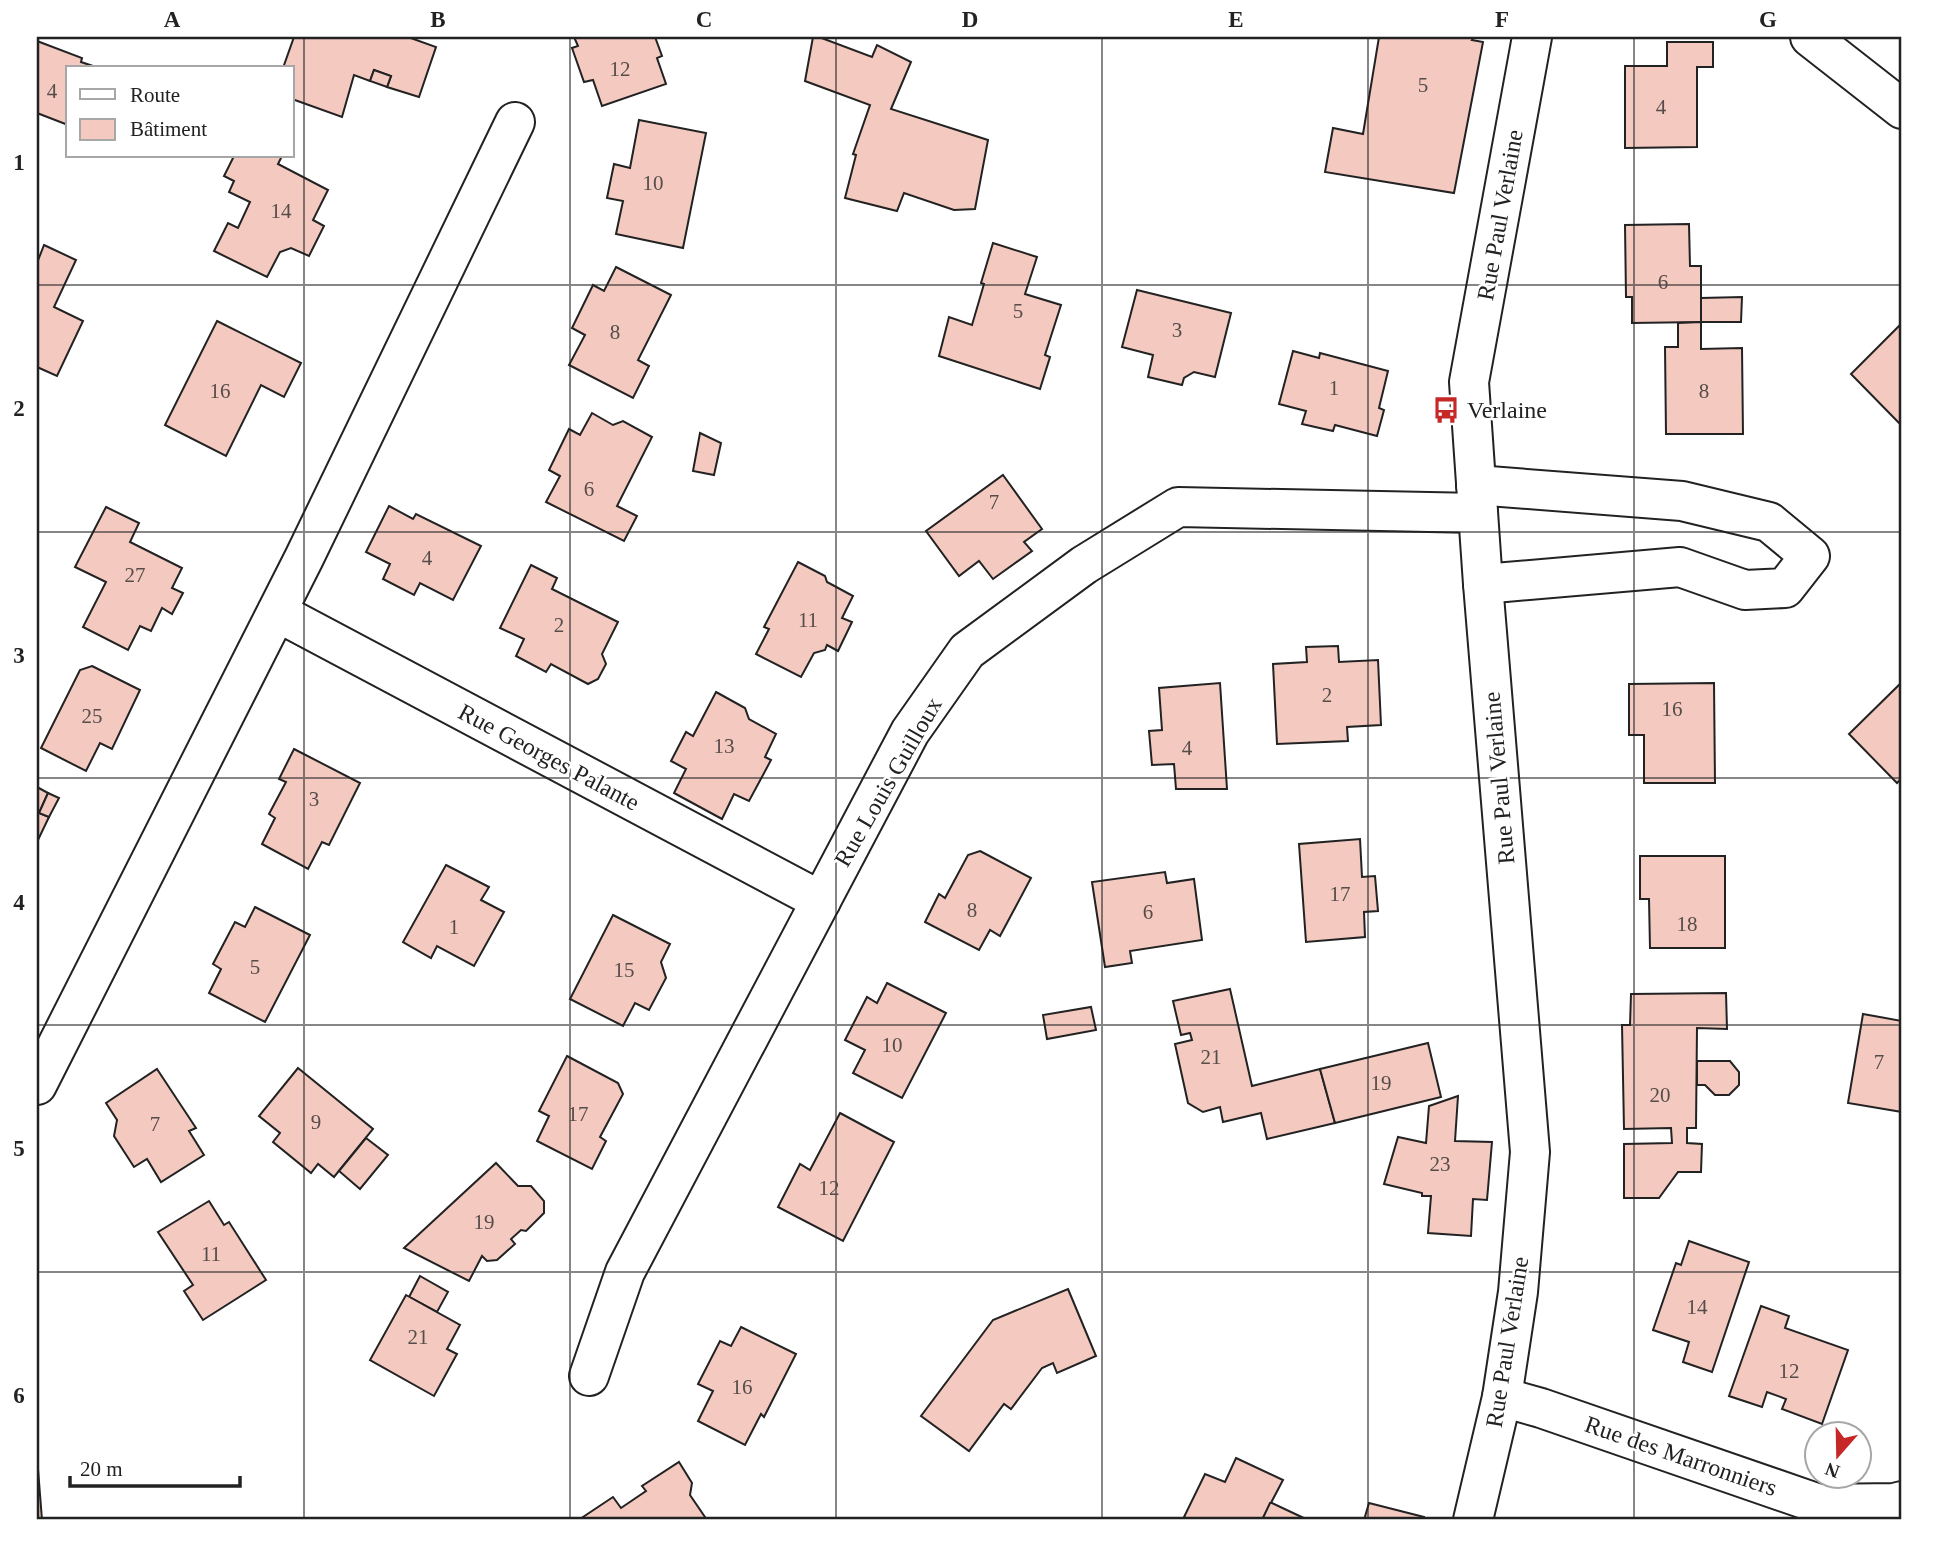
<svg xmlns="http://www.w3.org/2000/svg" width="1939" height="1557" font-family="'Times New Roman',serif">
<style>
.building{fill:#f3c9c0;stroke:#222;stroke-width:2}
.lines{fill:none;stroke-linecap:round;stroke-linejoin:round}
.minor-casing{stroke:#222;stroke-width:42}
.minor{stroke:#fff;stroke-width:38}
.grid{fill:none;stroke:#222;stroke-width:2;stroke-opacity:0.55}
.labels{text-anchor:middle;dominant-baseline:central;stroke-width:5;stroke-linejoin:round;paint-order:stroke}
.number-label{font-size:21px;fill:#564c4a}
.street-label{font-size:24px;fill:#222;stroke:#fff}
.poi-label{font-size:24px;fill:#222;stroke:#fff;text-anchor:start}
.neatline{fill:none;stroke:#222;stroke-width:2.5}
.grid-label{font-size:23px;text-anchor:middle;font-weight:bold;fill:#222}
</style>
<rect width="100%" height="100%" fill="#fff"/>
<g class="building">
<polygon points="294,37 408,37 436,47 419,97 387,87 391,76 374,70 370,81 354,75 342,117 292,99 292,68 283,68"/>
<polygon points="574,37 655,37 662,56 657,58 666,84 602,106 593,80 584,82 572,48 578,46"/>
<polygon points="813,37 819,37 872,57 877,45 911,62 891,109 988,140 975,209 954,210 904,193 897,211 845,198 856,155 853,154 870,105 805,81"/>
<polygon points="1379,37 1474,37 1472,40 1483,42 1454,193 1325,172 1333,128 1363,134"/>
<polygon points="37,41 82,58 81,62 99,68 68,68 68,125 37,113"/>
<polygon points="1667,42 1713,42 1713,67 1697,67 1697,147 1625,148 1625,66 1667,66"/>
<polygon points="374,70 391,76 387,87 370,81"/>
<polygon points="639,120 706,133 683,248 616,234 623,201 607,198 614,164 630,168"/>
<polygon points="234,156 282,156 278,164 328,190 313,220 324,226 309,256 291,248 280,252 267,277 214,251 228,223 238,228 250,202 229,192 234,181 224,176"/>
<polygon points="1689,224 1690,266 1701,266 1701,322 1632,323 1632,297 1626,297 1625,225"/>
<polygon points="993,243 1037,257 1025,294 1061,305 1045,355 1050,357 1040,389 939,356 949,317 972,325 984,284 981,283"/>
<polygon points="44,245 76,260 54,307 83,321 57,376 37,367 37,263"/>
<polygon points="616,267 671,295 638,360 649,366 633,398 569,365 585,335 572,328 593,285 604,291"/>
<polygon points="1137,290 1231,313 1215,377 1194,372 1184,378 1182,385 1148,377 1153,355 1122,347"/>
<polygon points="1742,297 1741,322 1701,322 1701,298"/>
<polygon points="217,321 301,363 284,397 261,385 226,456 165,425"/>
<polygon points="1701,322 1701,349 1742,348 1743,434 1666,434 1665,347 1678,347 1678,323"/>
<polygon points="1902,323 1902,426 1851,374"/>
<polygon points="1293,351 1319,358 1320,353 1388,371 1379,408 1384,410 1377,436 1335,425 1333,431 1302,424 1306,411 1279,404"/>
<polygon points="592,413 613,425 623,421 652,437 617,506 637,516 624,541 546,502 560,476 549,470 569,429 580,435"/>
<polygon points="700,433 721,443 714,475 693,471"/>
<polygon points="1003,475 1042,529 1024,542 1032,551 993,579 979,561 959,576 926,531"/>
<polygon points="389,506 413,519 416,514 481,546 453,600 420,583 414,595 383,579 390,564 366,552"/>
<polygon points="106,507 139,523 130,542 182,568 172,588 183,593 172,614 162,608 151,631 140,626 128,650 83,627 106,582 75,567"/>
<polygon points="798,562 825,576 827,582 853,596 842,618 852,622 838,651 827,645 825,650 814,653 801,677 756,654 769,629 764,627"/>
<polygon points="531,565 557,578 552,589 618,622 602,654 606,664 598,679 588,684 551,664 546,672 516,656 524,639 500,628"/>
<polygon points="1338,646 1339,662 1378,660 1381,725 1347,727 1348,741 1277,744 1273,664 1307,662 1306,647"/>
<polygon points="92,666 140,690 112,749 100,743 86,771 41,748 80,670"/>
<polygon points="1902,682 1902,778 1897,783 1849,734"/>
<polygon points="1220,683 1227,789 1176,789 1174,764 1152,765 1149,731 1162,730 1159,688"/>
<polygon points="1714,683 1715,783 1644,783 1644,735 1629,735 1629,684"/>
<polygon points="716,692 745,708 749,719 776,734 765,757 771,760 749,801 734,794 722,819 674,793 686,769 671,761 686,732 693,736"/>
<polygon points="294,749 360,783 329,845 322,842 308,869 262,844 275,818 269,814 286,782 279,779"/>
<polygon points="37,787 48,793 39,813 49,817 37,842"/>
<polygon points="48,793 59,798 49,817 39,813"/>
<polygon points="1360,839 1362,877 1375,876 1378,911 1364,912 1365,937 1306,942 1299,844"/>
<polygon points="980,851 1031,878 1000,936 990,930 979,950 925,922 939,894 945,898 968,855"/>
<polygon points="1640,856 1725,856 1725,948 1650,948 1649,899 1640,899"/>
<polygon points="446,865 489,887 481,900 504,912 474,966 437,946 431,958 403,942"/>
<polygon points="1165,872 1167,883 1194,879 1202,940 1130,951 1132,963 1105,967 1092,882"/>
<polygon points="255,907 310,935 265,1022 209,993 221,969 213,964 235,922 245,927"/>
<polygon points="613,915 670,944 661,962 666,978 649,1010 635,1003 623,1026 570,999"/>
<polygon points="887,983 946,1013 902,1098 853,1073 865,1050 845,1040 867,997 877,1003"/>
<polygon points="1230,989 1252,1086 1320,1069 1335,1123 1267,1139 1261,1113 1223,1122 1220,1107 1203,1112 1188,1103 1175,1044 1192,1040 1190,1033 1181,1035 1173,1001"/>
<polygon points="1726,993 1727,1029 1697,1028 1696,1128 1687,1128 1687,1143 1702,1144 1701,1172 1678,1172 1659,1198 1624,1198 1624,1144 1672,1143 1671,1128 1624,1129 1622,1025 1630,1025 1631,994"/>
<polygon points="1091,1007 1096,1030 1047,1039 1043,1015"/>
<polygon points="1863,1014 1902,1021 1902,1112 1848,1103"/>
<polygon points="1428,1043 1441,1097 1335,1123 1320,1069"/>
<polygon points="567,1056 618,1083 623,1094 600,1137 606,1141 592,1169 537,1141 549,1116 539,1111"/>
<polygon points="1697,1061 1730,1061 1739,1072 1739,1085 1729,1095 1715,1095 1705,1085 1697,1085"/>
<polygon points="298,1068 373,1129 334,1177 318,1164 311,1173 273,1142 280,1133 259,1116"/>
<polygon points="157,1069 196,1128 189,1131 204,1155 161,1182 147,1159 134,1167 114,1136 117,1120 106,1103"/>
<polygon points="1458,1096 1455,1141 1492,1142 1487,1200 1473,1199 1471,1236 1428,1233 1431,1196 1422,1196 1422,1193 1384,1184 1398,1137 1426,1143 1429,1106"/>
<polygon points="840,1113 894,1142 843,1241 778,1207 800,1164 810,1170"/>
<polygon points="366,1138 388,1155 360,1189 339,1171"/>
<polygon points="496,1163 518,1186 531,1186 544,1201 544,1213 526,1231 521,1230 511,1239 515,1244 497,1260 487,1261 482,1256 469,1281 404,1248"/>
<polygon points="209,1201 224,1225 229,1222 266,1280 203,1320 184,1291 193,1285 158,1232"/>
<polygon points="1689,1241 1749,1262 1712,1372 1683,1362 1689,1342 1653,1330 1676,1263 1681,1265"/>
<polygon points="420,1276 448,1292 437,1312 409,1297"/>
<polygon points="1068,1289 1096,1356 1057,1373 1053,1363 1042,1368 1011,1409 1004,1404 969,1451 921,1416 993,1320"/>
<polygon points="406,1295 460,1325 447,1349 457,1354 434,1396 370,1360"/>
<polygon points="1761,1306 1789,1316 1785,1328 1848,1350 1822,1424 1782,1409 1786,1399 1767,1392 1762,1407 1729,1396"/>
<polygon points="741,1327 796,1354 764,1417 761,1414 745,1445 698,1421 713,1391 698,1384 720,1341 731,1346"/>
<polygon points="1236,1458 1283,1480 1262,1520 1190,1520 1184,1517 1205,1474 1225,1482"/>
<polygon points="679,1462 692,1483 690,1495 707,1520 580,1519 613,1497 621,1508 646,1491 642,1486"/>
<polygon points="38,1469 42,1520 37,1520"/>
<polygon points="1270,1503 1272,1503 1308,1520 1262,1520"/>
<polygon points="1369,1503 1424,1517 1423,1520 1364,1520"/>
</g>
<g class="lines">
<defs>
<g id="minor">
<polyline points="1810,37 1902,109"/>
<polyline points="1476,485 1682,501 1769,522 1810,556 1785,588 1745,590 1680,567 1483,584"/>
<polyline points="277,612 821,901"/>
<polyline points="37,1085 304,558 515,122"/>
<polyline points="589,1376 625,1272 910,732 967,651 1084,565 1178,507 1478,513"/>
<polyline points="1502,1397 1541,1408 1819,1504 1894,1503 1902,1501"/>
<polyline points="1473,1520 1502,1397 1518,1292 1530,1152 1483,584 1469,382 1532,37"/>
</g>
</defs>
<use href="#minor" class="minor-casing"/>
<use href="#minor" class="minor"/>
</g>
<path class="grid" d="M 304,37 L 304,1520M 570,37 L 570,1520M 836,37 L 836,1520M 1102,37 L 1102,1520M 1368,37 L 1368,1520M 1634,37 L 1634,1520M 37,285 L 1902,285M 37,532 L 1902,532M 37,778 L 1902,778M 37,1025 L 1902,1025M 37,1272 L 1902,1272"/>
<defs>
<symbol id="bus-bare" viewBox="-9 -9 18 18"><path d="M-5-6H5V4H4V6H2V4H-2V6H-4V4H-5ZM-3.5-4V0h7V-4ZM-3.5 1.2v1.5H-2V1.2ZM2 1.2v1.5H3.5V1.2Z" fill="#c62828" stroke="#fff" stroke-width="2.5" paint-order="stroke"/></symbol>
</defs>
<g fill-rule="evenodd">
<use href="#bus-bare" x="1427" y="391" width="38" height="38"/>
</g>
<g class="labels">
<g class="number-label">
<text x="620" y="69">12</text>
<text x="1423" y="85">5</text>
<text x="52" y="91">4</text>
<text x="1661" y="107">4</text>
<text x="653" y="183">10</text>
<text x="281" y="211">14</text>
<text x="1663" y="282">6</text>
<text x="1018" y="311">5</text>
<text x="1177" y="330">3</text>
<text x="615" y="332">8</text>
<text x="1334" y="388">1</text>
<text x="220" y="391">16</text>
<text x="1704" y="391">8</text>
<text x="589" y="489">6</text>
<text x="994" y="502">7</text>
<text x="427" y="558">4</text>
<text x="135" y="575">27</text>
<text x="808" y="620">11</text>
<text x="559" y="625">2</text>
<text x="1327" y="695">2</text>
<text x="1672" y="709">16</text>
<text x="92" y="716">25</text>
<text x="724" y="746">13</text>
<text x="1187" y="748">4</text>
<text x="314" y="799">3</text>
<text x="1340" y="894">17</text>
<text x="972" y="910">8</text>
<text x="1148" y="912">6</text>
<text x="1687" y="924">18</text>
<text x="454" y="927">1</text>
<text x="255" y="967">5</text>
<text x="624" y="970">15</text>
<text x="892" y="1045">10</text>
<text x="1211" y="1057">21</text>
<text x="1879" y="1062">7</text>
<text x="1381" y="1083">19</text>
<text x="1660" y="1095">20</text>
<text x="578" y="1114">17</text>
<text x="316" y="1122">9</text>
<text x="155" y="1124">7</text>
<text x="1440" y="1164">23</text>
<text x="829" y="1188">12</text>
<text x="484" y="1222">19</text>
<text x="211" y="1254">11</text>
<text x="1697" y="1307">14</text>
<text x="418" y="1337">21</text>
<text x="1789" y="1371">12</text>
<text x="742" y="1387">16</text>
</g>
<g class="street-label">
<text transform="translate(1500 215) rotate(-80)">Rue Paul Verlaine</text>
<text transform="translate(549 757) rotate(28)">Rue Georges Palante</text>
<text transform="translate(1499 778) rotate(-95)">Rue Paul Verlaine</text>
<text transform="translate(888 782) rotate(-60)">Rue Louis Guilloux</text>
<text transform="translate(1507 1342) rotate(-81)">Rue Paul Verlaine</text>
<text transform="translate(1681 1456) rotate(19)">Rue des Marronniers</text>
</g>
<g class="poi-label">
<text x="1467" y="410">Verlaine</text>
</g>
</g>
<rect width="1939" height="1557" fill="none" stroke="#ffffff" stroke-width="77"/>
<rect x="66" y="66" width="228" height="91" fill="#ffffff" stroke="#a7a7a7" stroke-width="2"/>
<rect x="80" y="89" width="35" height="10" fill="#ffffff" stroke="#a7a7a7" stroke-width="2"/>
<text x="130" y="102" font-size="21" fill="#222222">Route</text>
<rect x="80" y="119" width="35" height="21" fill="#f3c9c0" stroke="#a7a7a7" stroke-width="2"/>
<text x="130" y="136" font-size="21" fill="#222222">Bâtiment</text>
<g transform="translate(1838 1455) rotate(200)"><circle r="33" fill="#ffffff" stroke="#a7a7a7" stroke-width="2"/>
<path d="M0-5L12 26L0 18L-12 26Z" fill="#c62828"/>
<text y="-10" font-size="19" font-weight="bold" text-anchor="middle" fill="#222222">N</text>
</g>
<path d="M70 1476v10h170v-10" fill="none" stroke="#222222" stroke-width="3.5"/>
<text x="80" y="1476" font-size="21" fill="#222222" stroke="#ffffff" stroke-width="5" paint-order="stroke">20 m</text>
<rect x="38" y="38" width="1862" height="1480" class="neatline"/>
<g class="grid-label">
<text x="172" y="27">A</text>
<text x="438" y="27">B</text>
<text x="704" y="27">C</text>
<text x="970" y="27">D</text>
<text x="1236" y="27">E</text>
<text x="1502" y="27">F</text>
<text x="1768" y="27">G</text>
<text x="19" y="170">1</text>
<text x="19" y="416">2</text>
<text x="19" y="663">3</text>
<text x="19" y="910">4</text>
<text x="19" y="1156">5</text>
<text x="19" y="1403">6</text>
</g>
</svg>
